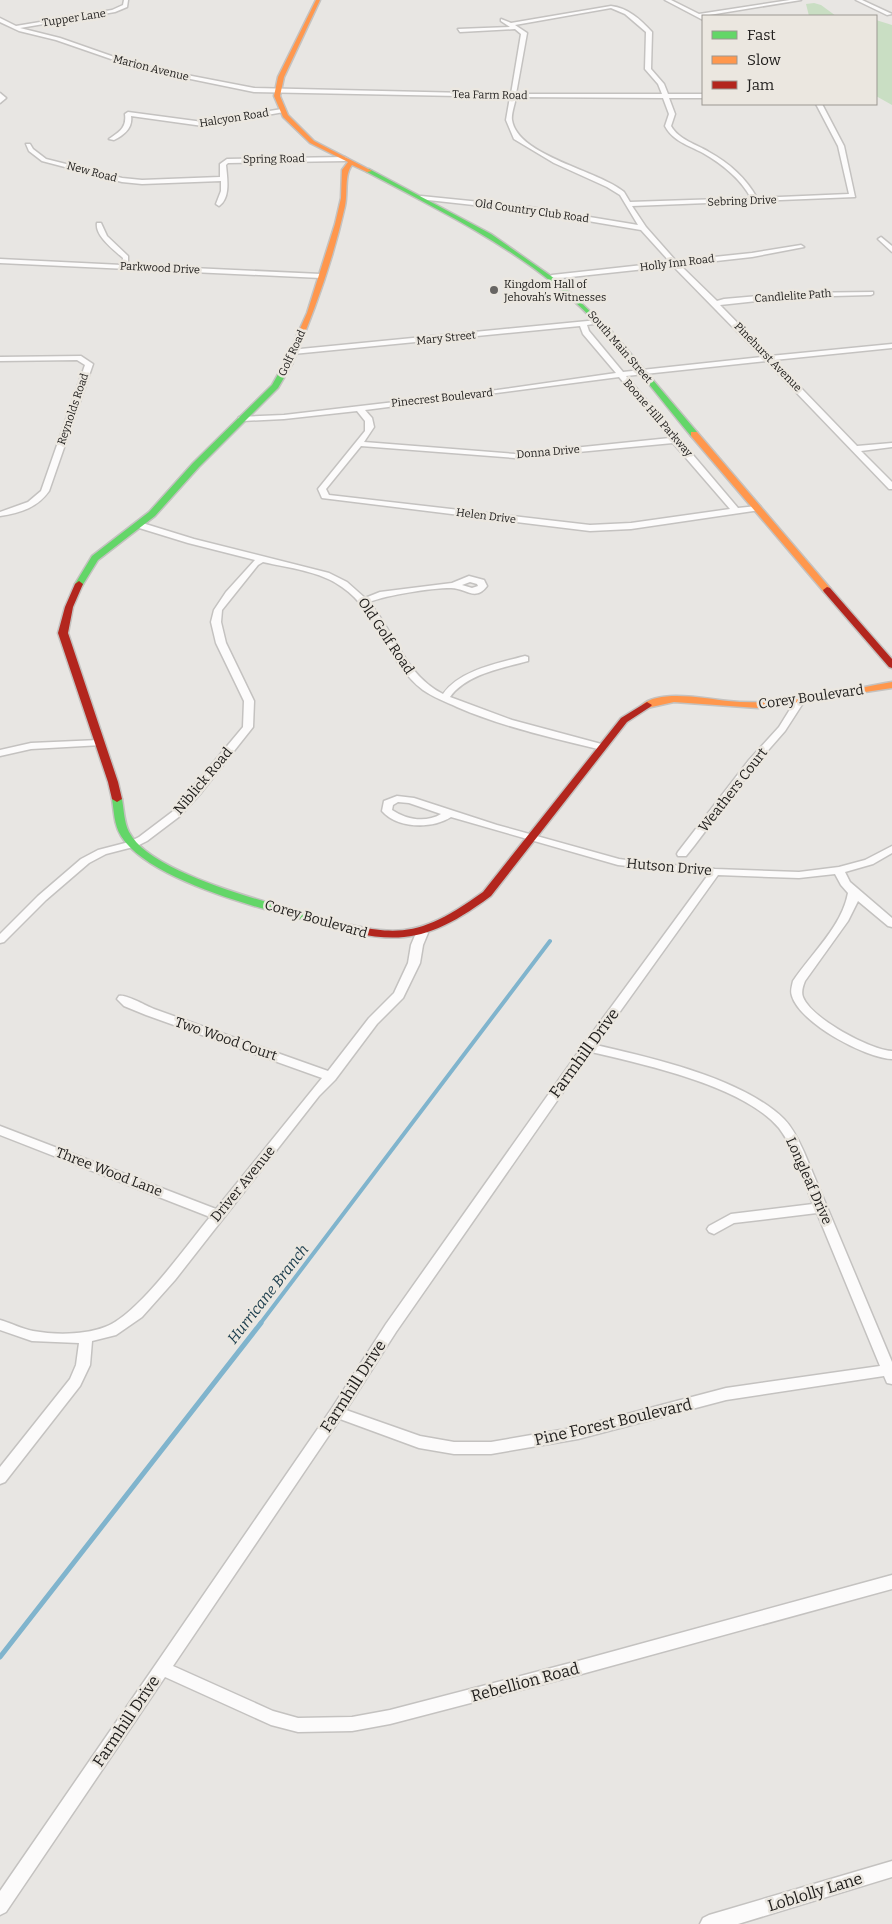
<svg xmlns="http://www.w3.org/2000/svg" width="892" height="1924" font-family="Bitter,serif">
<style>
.green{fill:#c9dec3}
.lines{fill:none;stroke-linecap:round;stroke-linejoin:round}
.stream-far1{stroke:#80b4cd;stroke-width:4}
.stream{stroke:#80b4cd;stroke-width:5}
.street-casing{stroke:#c4c2c0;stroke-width:3}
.fast-casing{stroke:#c4c2c0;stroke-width:3}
.slow-casing{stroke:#c4c2c0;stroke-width:3}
.jam-casing{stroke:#c4c2c0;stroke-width:3}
.street{fill:#fcfbfb;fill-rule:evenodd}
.fast{fill:#63d668;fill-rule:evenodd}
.slow{fill:#ff974d;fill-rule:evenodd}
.jam{fill:#b3261e;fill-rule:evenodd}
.poi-dot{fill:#676563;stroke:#ebe7e0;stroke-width:2}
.labels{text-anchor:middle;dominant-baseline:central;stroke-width:5;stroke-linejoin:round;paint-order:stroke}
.far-street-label{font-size:11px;fill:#22201e;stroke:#ebe7e0}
.far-poi-label{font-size:11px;fill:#22201e;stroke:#ebe7e0;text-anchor:start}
.street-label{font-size:14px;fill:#22201e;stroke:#ebe7e0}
.water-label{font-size:15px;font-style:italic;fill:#1a3c4c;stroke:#ebe7e0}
.near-street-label{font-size:16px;fill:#22201e;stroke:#ebe7e0}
</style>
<rect width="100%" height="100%" fill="#e8e6e3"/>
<g class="green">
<polygon points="814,3 821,5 836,16 809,16 806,4"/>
<polygon points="876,20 892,25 892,105 876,96"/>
</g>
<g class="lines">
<polyline class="stream-far1" points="260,1324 550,941"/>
<polyline class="stream" points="0,1657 261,1323"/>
<defs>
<g id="street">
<path d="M 124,0 L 128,0 L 127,7 L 115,12 L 20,28 L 60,38 L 140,66 L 254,88 L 511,94 L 521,34 L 515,29 L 460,32 L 458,29 L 510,27 L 501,21 L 501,19 L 511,23 L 611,6 C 628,8 640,19 652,32 L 651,69 L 664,84 L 668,94 L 703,94 L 703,98 L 669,98 L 675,114 L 671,126 C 679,140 696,144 709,152 C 729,163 746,178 757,198 L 849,194 L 838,146 L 816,104 L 822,104 L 844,146 L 855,197 L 632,206 L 646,227 L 676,261 L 752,253 L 801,245 L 804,247 L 752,257 L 680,265 L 717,301 L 724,299 L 794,293 L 873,292 L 873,294 L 871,295 L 794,297 L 720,305 L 770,356 L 892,344 L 892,348 L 774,360 L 857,446 L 892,443 L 892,447 L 861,451 L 892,482 L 892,489 L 889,489 L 766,361 L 626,376 L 738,508 L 757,506 L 760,506 L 760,510 L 631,529 L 590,531 L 322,498 L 318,489 L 365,431 L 365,421 L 357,411 L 284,419 L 242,421 L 238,419 L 239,417 L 284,415 L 497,390 L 616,373 L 583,334 L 580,326 L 293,354 L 289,352 L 290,350 L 598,320 L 600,321 L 600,323 L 587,325 L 589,331 L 623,372 L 762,357 L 673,266 L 552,279 L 549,277 L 552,275 L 670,262 L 641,230 L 529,211 L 419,199 L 418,198 L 421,196 L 529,207 L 638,225 L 620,195 L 607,187 L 554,163 L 514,139 L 506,120 L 510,97 L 254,92 L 137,68 L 56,40 L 19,31 L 0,22 L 0,18 L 16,26 L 112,10 L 123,5 ZM 611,8 L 625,14 L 646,32 L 645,69 L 658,84 L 662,94 L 516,94 L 527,33 L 515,25 ZM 516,97 L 663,98 L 669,114 L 665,126 C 673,141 688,145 703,153 C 722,164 740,178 751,198 L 630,202 C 628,199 626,195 624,192 C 600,171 517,156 512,120 C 511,114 515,104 516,97 ZM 619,377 L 670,438 L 515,454 L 364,442 L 374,427 L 372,418 L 365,410 ZM 673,443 L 730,509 L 631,523 L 590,525 L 329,495 L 326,489 L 361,446 L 515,458 Z"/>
<polygon points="665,0 671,0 699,14 790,0 801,0 703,16 703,20"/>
<polygon points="856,0 862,0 892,14 887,15"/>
<polygon points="0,93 6,98 0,103"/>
<path d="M 282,109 L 284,112 L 203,126 L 131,116 C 133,128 124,135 114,140 L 109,139 C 119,132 127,128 125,114 L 128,112 L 203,122 Z"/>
<path d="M 26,144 L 30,144 L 33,149 L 46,159 L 122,178 L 142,180 L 220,177 L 220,164 L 227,159 L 345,157 L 348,159 L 345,161 L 228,163 L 226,165 C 227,177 231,198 219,206 L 216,204 L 221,191 L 221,181 L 142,184 L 122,182 L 42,161 L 29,151 Z"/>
<path d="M 97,223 L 101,223 L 107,236 L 128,256 L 128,265 L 321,274 L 324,276 L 321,278 L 0,263 L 0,259 L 122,265 L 123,258 C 113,249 95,236 97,223 Z"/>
<polygon points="881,237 892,246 892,252 879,240 878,239"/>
<path d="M 81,356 L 93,364 L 49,491 C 37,508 20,513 0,516 L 0,512 L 28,502 L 41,491 L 85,365 L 77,360 L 0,361 L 0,357 Z"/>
<path d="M 139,522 L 194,539 L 329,573 L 347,582 L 365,598 L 380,592 L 452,583 L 469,576 L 484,580 L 487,586 C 475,602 466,588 451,588 C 430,588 388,595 369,602 C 395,633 405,675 443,694 C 460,670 499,663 525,656 L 528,657 L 528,661 C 503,668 466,674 450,697 L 512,720 L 605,745 L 607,747 L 602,750 C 553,738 503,727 457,707 C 446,702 433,697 423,690 C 387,663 379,612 342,587 C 320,571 289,568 263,562 L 258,565 L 222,610 L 221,622 L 226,643 L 254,701 L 253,727 L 200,794 L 180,816 L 147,841 L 137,846 L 106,854 L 89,863 L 46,900 L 4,942 L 0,943 L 0,934 L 38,896 L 81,859 L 98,850 L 129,842 L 139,837 L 172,812 L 243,727 L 244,701 L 216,643 L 211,622 L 214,610 L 226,592 L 255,560 L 188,543 L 136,527 L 136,523 ZM 470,582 L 477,584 L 478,586 L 472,588 L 462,585 Z"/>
<polygon points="800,697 805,700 785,731 756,764 694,846 686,856 678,856 677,854 678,852 749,760 779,727 797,698"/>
<polygon points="99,740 102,741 104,743 102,745 31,749 0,756 0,750 31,743"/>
<path d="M 397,796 L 414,798 L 497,825 L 619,859 L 641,862 L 715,869 L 799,872 L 839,867 L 865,860 L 892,846 L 892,853 L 873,864 L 845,872 L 850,882 L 892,918 L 892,927 L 888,926 L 858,901 L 848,921 L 805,981 C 803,986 801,992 803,997 C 811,1018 870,1050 892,1051 L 892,1059 C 865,1058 800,1023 792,996 C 790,991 792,986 793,981 C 812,953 842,926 848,893 L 841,885 L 835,874 L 799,878 L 718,875 L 596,1045 C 652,1058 742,1078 784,1119 C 793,1128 799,1141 804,1152 L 892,1362 L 892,1384 L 887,1383 L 884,1376 L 726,1400 L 578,1439 L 491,1454 L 454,1454 L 419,1448 L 340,1419 L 173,1666 L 273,1711 L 298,1718 L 352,1717 L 390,1710 L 578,1661 L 892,1575 L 892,1589 L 578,1675 L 390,1724 L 352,1731 L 298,1732 L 271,1725 L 165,1677 L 6,1912 L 0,1915 L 0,1891 L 332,1408 L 386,1324 L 584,1044 L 708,875 L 618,865 L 451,817 C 432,829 398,829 382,811 L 384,801 ZM 398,802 L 409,803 L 441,814 C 426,823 407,820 392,810 L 393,805 ZM 591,1052 C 643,1064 744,1086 779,1128 C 795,1149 803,1180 813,1204 L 731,1214 L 709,1226 L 707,1229 L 709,1232 L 714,1234 L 734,1223 L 817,1213 L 880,1366 L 726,1388 L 578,1427 L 491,1442 L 454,1442 L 420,1436 L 346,1410 L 396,1332 Z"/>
<path d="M 422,930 L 428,933 L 423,945 L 420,963 L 403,998 L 377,1024 L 335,1080 L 319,1096 L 175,1280 L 142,1317 L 116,1335 L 92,1341 L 90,1365 L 80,1386 L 5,1482 L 0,1484 L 0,1467 L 70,1379 L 76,1365 L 79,1343 L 32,1341 L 0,1330 L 0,1320 C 11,1323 22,1329 33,1331 C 55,1335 84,1335 105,1327 C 138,1315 186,1246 210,1217 L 0,1135 L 0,1126 L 216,1209 L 322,1078 L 146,1015 L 124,1006 L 117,999 L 119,996 C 126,994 146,1006 154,1009 L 328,1071 L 369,1018 L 394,993 L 408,963 L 411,945 L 416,933 Z"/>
<polygon points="892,1861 892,1877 738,1924 700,1924 703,1918 709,1915"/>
</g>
<g id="fast">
<path d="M 369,169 L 491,234 L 558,281 L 613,333 L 697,432 L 697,436 L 691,436 C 647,383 607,326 553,283 C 497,238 431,206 367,172 L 366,171 Z"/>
<polygon points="285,362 292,364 278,388 199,467 155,516 98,560 82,586 76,586 75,584 92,556 149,512 193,463 272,385"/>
<path d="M 117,796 L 122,799 C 124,810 124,822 129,832 C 151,875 273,903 318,917 L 319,919 L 314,922 C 264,910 148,880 121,836 C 114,825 114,811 112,799 Z"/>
</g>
<g id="slow">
<path d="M 316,0 L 320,0 L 284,77 L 280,96 L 288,115 L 314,141 L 372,171 L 367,172 L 352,165 C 344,175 348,193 345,206 C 333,260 314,313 292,364 L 288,366 L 284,364 L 307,313 L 335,224 L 341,198 L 342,170 L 348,162 L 310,143 L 283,117 L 274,96 L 278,77 Z"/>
<polygon points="691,432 697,432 830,588 830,592 824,592 691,436"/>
<path d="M 892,682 L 892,688 L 758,708 L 674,702 L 647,708 L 642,705 C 660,689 707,699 728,701 C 781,707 840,691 892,682 Z"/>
</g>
<g id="jam">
<polygon points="79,581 83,584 73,607 68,633 118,782 122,799 117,802 112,799 108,782 58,633 65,607 75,584"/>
<polygon points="827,587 830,588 892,659 892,668 889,667 824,592 823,590"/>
<path d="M 647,702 L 652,705 L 650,707 L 627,722 L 491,896 C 421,948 391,945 310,921 L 309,919 L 314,916 C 393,936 414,942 483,892 L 621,718 Z"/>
</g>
</defs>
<use href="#street" class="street-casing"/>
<use href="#fast" class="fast-casing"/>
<use href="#slow" class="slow-casing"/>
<use href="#jam" class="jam-casing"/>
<use href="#street" class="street"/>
<use href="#fast" class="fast"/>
<use href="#slow" class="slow"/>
<use href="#jam" class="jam"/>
</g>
<circle class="poi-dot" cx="494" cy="290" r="5"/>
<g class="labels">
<g class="far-street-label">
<text transform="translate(74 18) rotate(-9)">Tupper Lane</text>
<text transform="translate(151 68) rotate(14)">Marion Avenue</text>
<text transform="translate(490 95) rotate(1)">Tea Farm Road</text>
<text transform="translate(234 118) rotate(-9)">Halcyon Road</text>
<text transform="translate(274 159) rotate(-1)">Spring Road</text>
<text transform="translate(92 172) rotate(15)">New Road</text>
<text transform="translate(742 201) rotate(-2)">Sebring Drive</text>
<text transform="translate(532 211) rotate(8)">Old Country Club Road</text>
<text transform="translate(677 263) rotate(-7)">Holly Inn Road</text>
<text transform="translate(160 268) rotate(3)">Parkwood Drive</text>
<text transform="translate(793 296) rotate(-4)">Candlelite Path</text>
<text transform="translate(446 338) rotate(-6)">Mary Street</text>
<text transform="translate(620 347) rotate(49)">South Main Street</text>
<text transform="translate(292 353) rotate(-65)">Golf Road</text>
<text transform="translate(768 357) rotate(46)">Pinehurst Avenue</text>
<text transform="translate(442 398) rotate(-6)">Pinecrest Boulevard</text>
<text transform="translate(73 409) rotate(-71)">Reynolds Road</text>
<text transform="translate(658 418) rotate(49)">Boone Hill Parkway</text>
<text transform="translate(548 452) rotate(-5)">Donna Drive</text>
<text transform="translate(486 516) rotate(7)">Helen Drive</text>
</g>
<g class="far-poi-label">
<text x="504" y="284">Kingdom Hall of<tspan x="504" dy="13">Jehovah’s Witnesses</tspan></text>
</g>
<g class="street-label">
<text transform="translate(386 636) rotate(56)">Old Golf Road</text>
<text transform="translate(811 697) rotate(-8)">Corey Boulevard</text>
<text transform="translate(203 781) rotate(-50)">Niblick Road</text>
<text transform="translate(733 790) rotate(-52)">Weathers Court</text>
<text transform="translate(669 867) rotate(5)">Hutson Drive</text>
<text transform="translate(316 919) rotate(16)">Corey Boulevard</text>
<text transform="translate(226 1039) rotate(19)">Two Wood Court</text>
<text transform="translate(109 1172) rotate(21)">Three Wood Lane</text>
<text transform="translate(809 1181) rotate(66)">Longleaf Drive</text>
<text transform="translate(243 1184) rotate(-51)">Driver Avenue</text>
</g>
<g class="water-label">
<text transform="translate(268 1294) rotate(-52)">Hurricane Branch</text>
</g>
<g class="near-street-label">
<text transform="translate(584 1053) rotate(-54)">Farmhill Drive</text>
<text transform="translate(353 1386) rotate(-57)">Farmhill Drive</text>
<text transform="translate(613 1422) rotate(-13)">Pine Forest Boulevard</text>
<text transform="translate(525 1682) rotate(-15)">Rebellion Road</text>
<text transform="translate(126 1721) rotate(-56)">Farmhill Drive</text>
<text transform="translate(815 1892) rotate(-17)">Loblolly Lane</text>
</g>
</g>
<rect x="702" y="15" width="175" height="90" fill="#ebe7e0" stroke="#9b9792"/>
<rect x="712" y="31" width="25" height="8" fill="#63d668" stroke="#9b9792"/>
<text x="747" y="40" font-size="15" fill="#22201e">Fast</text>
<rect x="712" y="56" width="25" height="8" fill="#ff974d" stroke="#9b9792"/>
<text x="747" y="65" font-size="15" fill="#22201e">Slow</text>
<rect x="712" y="81" width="25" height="8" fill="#b3261e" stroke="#9b9792"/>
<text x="747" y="90" font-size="15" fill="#22201e">Jam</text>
</svg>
